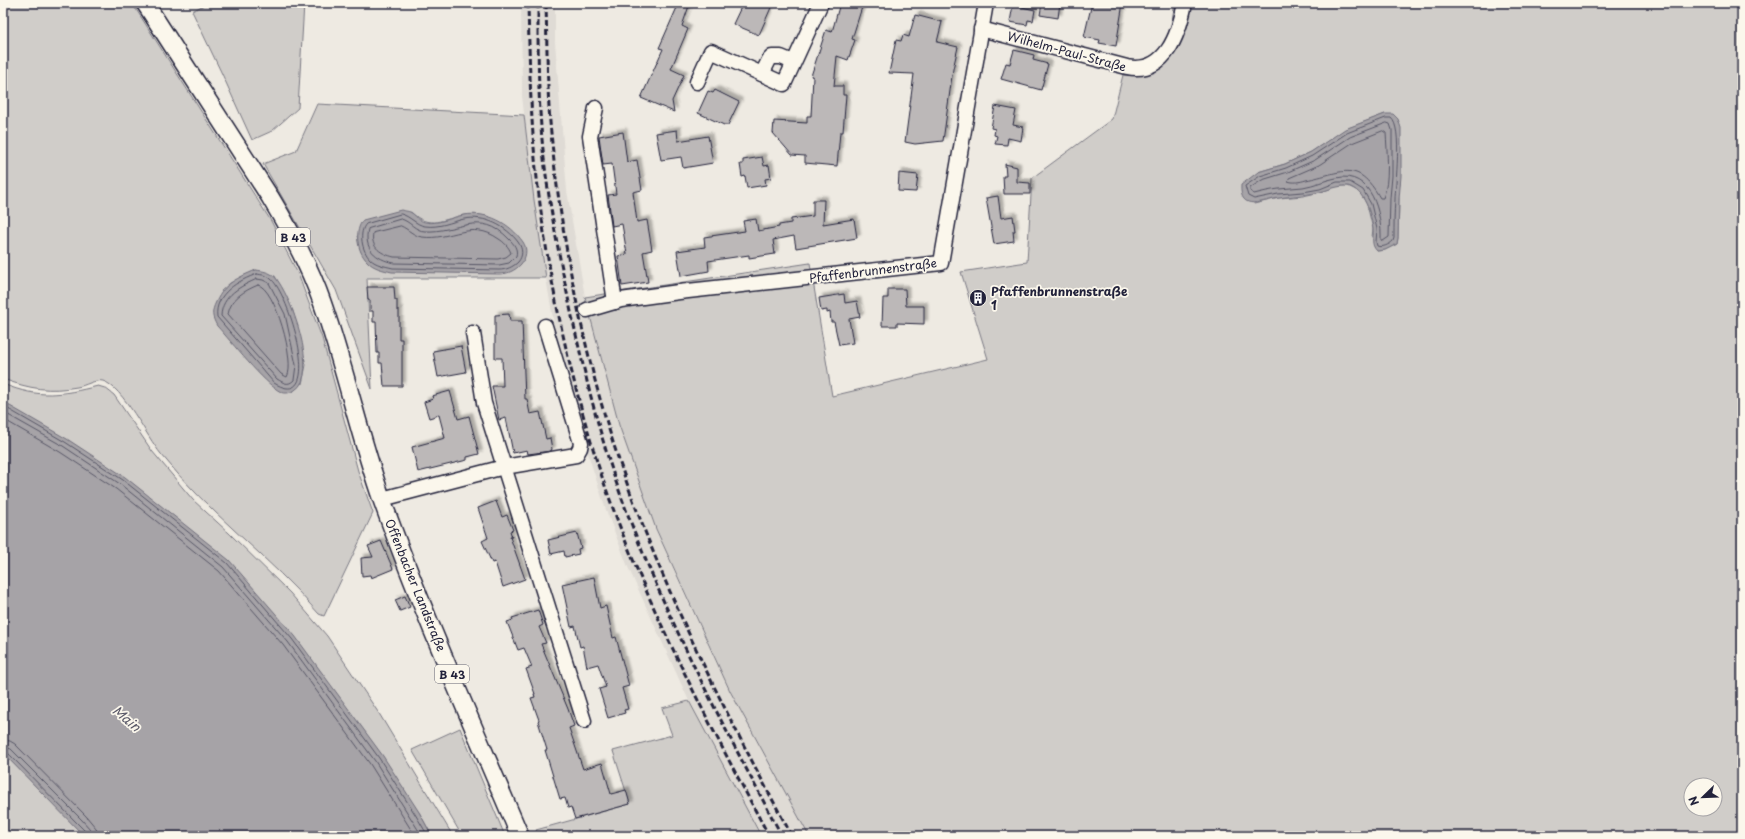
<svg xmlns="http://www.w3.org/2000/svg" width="1745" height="839" font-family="'Playpen Sans',sans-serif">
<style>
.built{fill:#dfdbd5}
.green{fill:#d0cdc9;stroke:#797882;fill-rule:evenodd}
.water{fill:#a6a3a7;stroke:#716f7c}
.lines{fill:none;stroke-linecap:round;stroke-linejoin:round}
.shore{stroke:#575666;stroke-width:1}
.building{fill:#bcb8b8;stroke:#22223b;filter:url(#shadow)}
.minor-casing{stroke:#22223b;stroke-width:17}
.major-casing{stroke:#22223b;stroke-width:20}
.minor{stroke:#fbf7ec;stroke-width:14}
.major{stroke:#fbf7ec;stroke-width:17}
.rail{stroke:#22223b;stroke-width:3;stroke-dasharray:6 3;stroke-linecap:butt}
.labels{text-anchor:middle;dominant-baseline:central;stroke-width:3.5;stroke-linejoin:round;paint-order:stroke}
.shield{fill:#fbf7ec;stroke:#636270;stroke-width:1}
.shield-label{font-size:11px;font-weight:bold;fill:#22223b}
.street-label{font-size:12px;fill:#22223b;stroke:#fbf7ec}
.poi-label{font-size:12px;font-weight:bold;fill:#22223b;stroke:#fbf7ec;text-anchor:start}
.water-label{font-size:13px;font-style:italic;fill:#575666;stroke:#fbf7ec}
</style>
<defs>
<filter id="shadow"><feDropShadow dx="3.5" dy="-3.5" stdDeviation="1" flood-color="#0004"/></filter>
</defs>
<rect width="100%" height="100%" fill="#eeeae2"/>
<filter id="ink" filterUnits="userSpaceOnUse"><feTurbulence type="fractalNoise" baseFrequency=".025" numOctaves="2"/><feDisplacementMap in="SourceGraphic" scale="8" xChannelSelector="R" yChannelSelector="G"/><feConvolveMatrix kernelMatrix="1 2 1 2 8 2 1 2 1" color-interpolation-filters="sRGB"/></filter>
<g filter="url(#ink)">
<polygon class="built" points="521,3 555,3 555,42 567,191 585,297 619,425 656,529 692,610 730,691 809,836 761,836 689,701 628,567 606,510 588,454 568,384 555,330 546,278 534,200 522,96"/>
<g class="green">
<path d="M 3,3 L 132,3 L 271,221 L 298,274 L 322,338 L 358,471 L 373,513 L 324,616 L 319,614 C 270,557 208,513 161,454 C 147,437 123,387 103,381 C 95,379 85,386 77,387 C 49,392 30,389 3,379 ZM 256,270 L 275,276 L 293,311 L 306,365 L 302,384 L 221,291 L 230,283 Z"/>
<polygon points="208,3 304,3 298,108 272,131 252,140 223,76 192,11"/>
<path d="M 1175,3 L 1742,3 L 1742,836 L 809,836 L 730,691 L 656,529 L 619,425 L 585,297 L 810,263 L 832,396 L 988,359 L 961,272 L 1027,262 L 1032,178 L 1112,119 L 1123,75 C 1141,78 1150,69 1165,60 ZM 1385,114 L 1399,199 L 1398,238 L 1397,244 L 1385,250 L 1377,251 L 1372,237 L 1373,229 L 1367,205 L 1360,192 L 1348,186 L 1338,186 L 1321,192 L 1303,196 L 1279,198 L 1254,204 L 1258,172 L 1285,164 L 1311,152 L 1346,129 ZM 1691,785 L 1715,785 L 1715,809 L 1691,809 Z"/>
<path d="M 317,104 L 524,115 L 534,200 L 546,278 L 367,278 L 372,389 L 336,290 L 263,164 L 296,151 ZM 411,212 C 429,230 443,219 464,215 C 472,214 480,215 487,216 L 361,252 L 357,236 Z"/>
<path d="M 3,384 C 40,399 61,395 98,386 L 105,388 L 114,395 L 152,451 L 193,500 L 229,533 L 290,593 L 327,636 L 380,715 L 453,836 L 432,836 L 419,812 L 3,402 Z"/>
<polygon points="689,701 761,836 539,836 536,830 630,804 613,751 672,735 662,708"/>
<polygon points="460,728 505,836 462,836 412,750"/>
<polygon points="3,753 76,826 84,836 3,836"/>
</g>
<g class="water">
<path d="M 1385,114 L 1393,114 L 1398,119 L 1401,128 L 1401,176 L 1399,199 L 1398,238 L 1397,244 L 1385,250 L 1377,251 C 1370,244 1374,238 1373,229 C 1371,213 1365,191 1348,186 C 1344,185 1338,187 1333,188 C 1313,195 1300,195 1279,198 C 1264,200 1239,213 1241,185 L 1258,172 L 1285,164 L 1311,152 L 1345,129 Z"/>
<path d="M 401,210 C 404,211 408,211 410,212 C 416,215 418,221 425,222 C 438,225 452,217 464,215 C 487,211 510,223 523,242 C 528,249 526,258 521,264 C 515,271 507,274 499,274 L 392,272 C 383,270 373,268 367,261 C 357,251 354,231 363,220 Z"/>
<path d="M 256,270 C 263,271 270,272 275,277 C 291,295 320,375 295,390 C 290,393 286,394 281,392 C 263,383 232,342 217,326 C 212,317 211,312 216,302 C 225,283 237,278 256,270 Z"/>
<polygon points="3,402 67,439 125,477 229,560 295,636 383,756 419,812 432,836 84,836 3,753"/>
</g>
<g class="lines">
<g class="shore">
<path d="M 1386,118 L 1391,118 C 1403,128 1395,184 1395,200 C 1394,213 1394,225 1394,238 L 1393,241 C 1389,245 1382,248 1377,246 L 1376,242 L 1377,229 L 1371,204 L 1363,190 L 1350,182 L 1337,182 L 1320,189 L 1303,192 L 1278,194 L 1254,199 L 1248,196 L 1245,186 L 1260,176 L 1286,168 L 1312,156 L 1347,133 Z"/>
<path d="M 1387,123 L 1390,124 L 1392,130 L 1392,176 L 1390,198 L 1389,237 L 1383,241 L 1381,240 C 1382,214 1372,170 1336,178 C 1325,180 1315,185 1303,187 C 1295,188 1287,188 1279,189 C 1270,190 1262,192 1254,194 L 1250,191 L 1250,188 L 1262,180 L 1288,172 L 1315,160 L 1350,137 Z"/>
<path d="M 1383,131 L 1386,133 C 1387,151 1390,182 1383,198 L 1380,198 C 1357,158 1342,173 1306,180 C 1300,182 1293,183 1288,181 L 1289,178 L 1319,165 L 1352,143 Z"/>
<path d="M 401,214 C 410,216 416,225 425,226 C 439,228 451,222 464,219 C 485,215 506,226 518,242 C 523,249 523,256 518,262 C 513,267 506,270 499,270 L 393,268 C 385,266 376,265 370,259 C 362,251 358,232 366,224 Z"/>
<path d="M 401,219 C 410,221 415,231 425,231 C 457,233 481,209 509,239 C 514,244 518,249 516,256 L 509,263 L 499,265 L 394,263 C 376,259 363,249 368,229 Z"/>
<path d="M 401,226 C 408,229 414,236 422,237 C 451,241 471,219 499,239 C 504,242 509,247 511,253 L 506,257 L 498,259 L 394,257 C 382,254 370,248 373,233 Z"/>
<path d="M 257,274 C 262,275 267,275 271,279 C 289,293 326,414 274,383 L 217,317 C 214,294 239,280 257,274 Z"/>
<path d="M 257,279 L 263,280 L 269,283 L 285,314 L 296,365 L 294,380 C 288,386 284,383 277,379 L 221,316 C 222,295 241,286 257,279 Z"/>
<path d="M 258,285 C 275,287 296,363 287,377 L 281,374 L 228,314 C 231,298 244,291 258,285 Z"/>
<polyline points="3,406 65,442 123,480 227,563 292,639 379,758 415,814 428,836"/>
<polyline points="3,412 63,446 120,484 223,567 288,642 375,761 422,836"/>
<polyline points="3,419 60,452 116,489 219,571 283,645 370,764 415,836"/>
<polyline points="3,740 10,741 15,744 86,816 96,828 98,836"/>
<polyline points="3,746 11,749 82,820 90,829 92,836"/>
<polyline points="3,751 7,752 78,824 86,832 87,836"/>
</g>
</g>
<g class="building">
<polygon points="679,3 690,3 682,26 688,29 671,69 684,75 672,101 674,112 641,98 663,49 659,48"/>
<polygon points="743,3 773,3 759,35 733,24"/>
<polygon points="840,3 849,3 862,7 852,39 855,40 848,60 837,56 834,86 843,86 843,95 846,95 843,132 840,132 837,166 805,163 805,156 792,155 773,133 774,121 807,123 807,116 811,116 813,77 811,76 826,30 832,32"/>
<polygon points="1042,3 1060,3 1058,18 1040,15"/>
<polygon points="1092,3 1123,3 1116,46 1099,43 1100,40 1084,37"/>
<polygon points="1013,5 1035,10 1033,21 1028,20 1027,25 1010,22"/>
<polygon points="915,15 942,22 937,42 958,47 953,69 943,141 915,144 905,142 914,74 889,73 896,40 901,41 903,35 909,37"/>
<polygon points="1014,50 1034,55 1033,60 1048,64 1041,90 1001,79 1006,63 1010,64"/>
<polygon points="715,90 739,102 728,125 724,125 698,113 708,91 713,93"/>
<polygon points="995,106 1016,110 1013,125 1023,127 1021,141 1008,138 1007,145 995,144 997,136 994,135 995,129 991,128"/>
<polygon points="677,130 678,141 708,136 713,163 683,168 681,157 661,160 656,133"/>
<polygon points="623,132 627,162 637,160 642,190 633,192 637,222 647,220 652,250 643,252 648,282 622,286 618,256 627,254 622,224 612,226 608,195 616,194 612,164 603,165 599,136"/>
<polygon points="762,157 764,166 769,165 771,178 765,179 766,185 747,188 745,176 742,177 740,164 743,164 743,160"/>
<polygon points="1005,164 1017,167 1017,182 1030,183 1030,194 1004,194 1003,176 1006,176"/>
<polygon points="899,173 918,175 916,192 898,191"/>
<polygon points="998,196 1001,218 1013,216 1015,231 1013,231 1014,241 994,244 986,198"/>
<polygon points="813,200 824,200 823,224 854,219 857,238 796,248 794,236 773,240 775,254 749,258 749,255 708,261 709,271 681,276 677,251 705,247 704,237 745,231 743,221 756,219 758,231 779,227 779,225 791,223 791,219 813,216"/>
<polygon points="367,287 394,287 395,300 397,300 397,310 399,310 399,339 402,339 402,386 384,386 382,363 379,363 379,353 377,353 376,322 373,322 373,311 370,311 370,300 368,300"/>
<polygon points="888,289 905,289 906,306 924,306 924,324 897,323 897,326 882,326 883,298 888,298"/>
<polygon points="844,294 845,303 857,301 860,317 849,319 853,343 839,345 834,322 831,322 830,312 827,313 827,310 821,311 819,298"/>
<polygon points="509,314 510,321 522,321 525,399 527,399 530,414 540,412 546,439 550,438 552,449 551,451 528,454 527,450 513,453 506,418 499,420 492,386 503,386 502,358 495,358 495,315"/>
<polygon points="461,346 466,372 438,377 433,351"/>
<polygon points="450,391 458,419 469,416 479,454 467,457 467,460 418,472 412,447 445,438 439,415 429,418 424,402 433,399 432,396"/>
<polygon points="496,501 502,517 507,515 513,530 510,531 512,537 510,537 525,579 503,587 495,562 492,563 482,541 488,538 478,508"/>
<polygon points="577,533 581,548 578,549 579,554 565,557 564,551 551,554 548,540"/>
<polygon points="381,541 393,569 371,578 370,575 362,576 361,558 373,557 368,546"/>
<polygon points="594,577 600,608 606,606 613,638 616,637 629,686 622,688 628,709 624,710 625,713 608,718 599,689 606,687 598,664 587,667 583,646 580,647 575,626 571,627 562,584"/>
<polygon points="405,596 410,607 400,611 395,600"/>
<polygon points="538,610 543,625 539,627 546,643 541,644 568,709 574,726 569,728 583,769 602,763 611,794 626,790 630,804 575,819 571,807 568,808 565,798 560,799 545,750 547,750 538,721 539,720 531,698 535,697 534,694 535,694 526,669 532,667 524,648 518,650 507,622 513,620 512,618"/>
</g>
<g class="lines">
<defs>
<g id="minor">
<path d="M 981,29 L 1127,67 C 1166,75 1179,33 1185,3"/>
<polyline points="762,74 769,60 772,57 781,57 793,62"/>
<polyline points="697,82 711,51 784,84 821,3"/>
<polyline points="596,108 590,136 615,302"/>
<polyline points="587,310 621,300 679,292 941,263 986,3"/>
<polyline points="473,333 484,403 584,721"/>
<polyline points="382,499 504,467 576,455 580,448 581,443 545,326"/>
</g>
<path id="major" d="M 145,3 L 270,197 C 290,230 309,265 322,302 C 345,367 359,435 382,500 C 423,614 473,725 520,836"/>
</defs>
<use href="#minor" class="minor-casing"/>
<use href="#major" class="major-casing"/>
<use href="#minor" class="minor"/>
<use href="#major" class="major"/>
<g class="rail">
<path d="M 528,3 C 529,47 530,91 533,135 C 541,240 561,342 591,442 C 632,580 702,710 769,836"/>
<path d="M 538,3 C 538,44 538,86 541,127 C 545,181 555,235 566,288 C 579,351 594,415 614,476 C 657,602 720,720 782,836"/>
<path d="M 546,3 C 547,43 547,83 550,122 C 560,236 585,364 623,472 C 667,599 728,718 792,836"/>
</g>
</g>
</g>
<defs>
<symbol id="building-disc" viewBox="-11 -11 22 22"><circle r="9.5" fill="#22223b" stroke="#fbf7ec"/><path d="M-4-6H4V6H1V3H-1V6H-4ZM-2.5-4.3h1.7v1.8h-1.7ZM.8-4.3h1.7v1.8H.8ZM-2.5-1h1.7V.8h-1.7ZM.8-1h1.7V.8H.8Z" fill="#fff"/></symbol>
</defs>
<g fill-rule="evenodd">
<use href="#building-disc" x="968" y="288" width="20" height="20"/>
</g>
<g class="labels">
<g class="shield">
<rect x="276" y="228" width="34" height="18" rx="3"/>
<rect x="435" y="665" width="34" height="18" rx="3"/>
</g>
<g class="shield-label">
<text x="293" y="237">B 43</text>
<text x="452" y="674">B 43</text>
</g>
<g class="street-label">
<text transform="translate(1067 51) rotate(15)">Wilhelm-Paul-Straße</text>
<text transform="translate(873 270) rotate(-7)">Pfaffenbrunnenstraße</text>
<text transform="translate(416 585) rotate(68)">Offenbacher Landstraße</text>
</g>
<g class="poi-label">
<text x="991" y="291">Pfaffenbrunnenstraße<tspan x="991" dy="14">1</tspan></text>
</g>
<g class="water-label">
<text transform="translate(127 718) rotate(40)">Main</text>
</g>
</g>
<rect width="1745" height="839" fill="none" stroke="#fbf7ec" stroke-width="16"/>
<rect x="8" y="8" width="1729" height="823" fill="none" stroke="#22223b" stroke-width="1.5" filter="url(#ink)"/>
<g transform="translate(1703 797) rotate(247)"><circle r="19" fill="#fbf7ec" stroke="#a4a2a5"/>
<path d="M0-3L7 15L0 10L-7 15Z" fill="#22223b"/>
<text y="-6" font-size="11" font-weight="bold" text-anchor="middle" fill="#22223b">N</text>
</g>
</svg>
